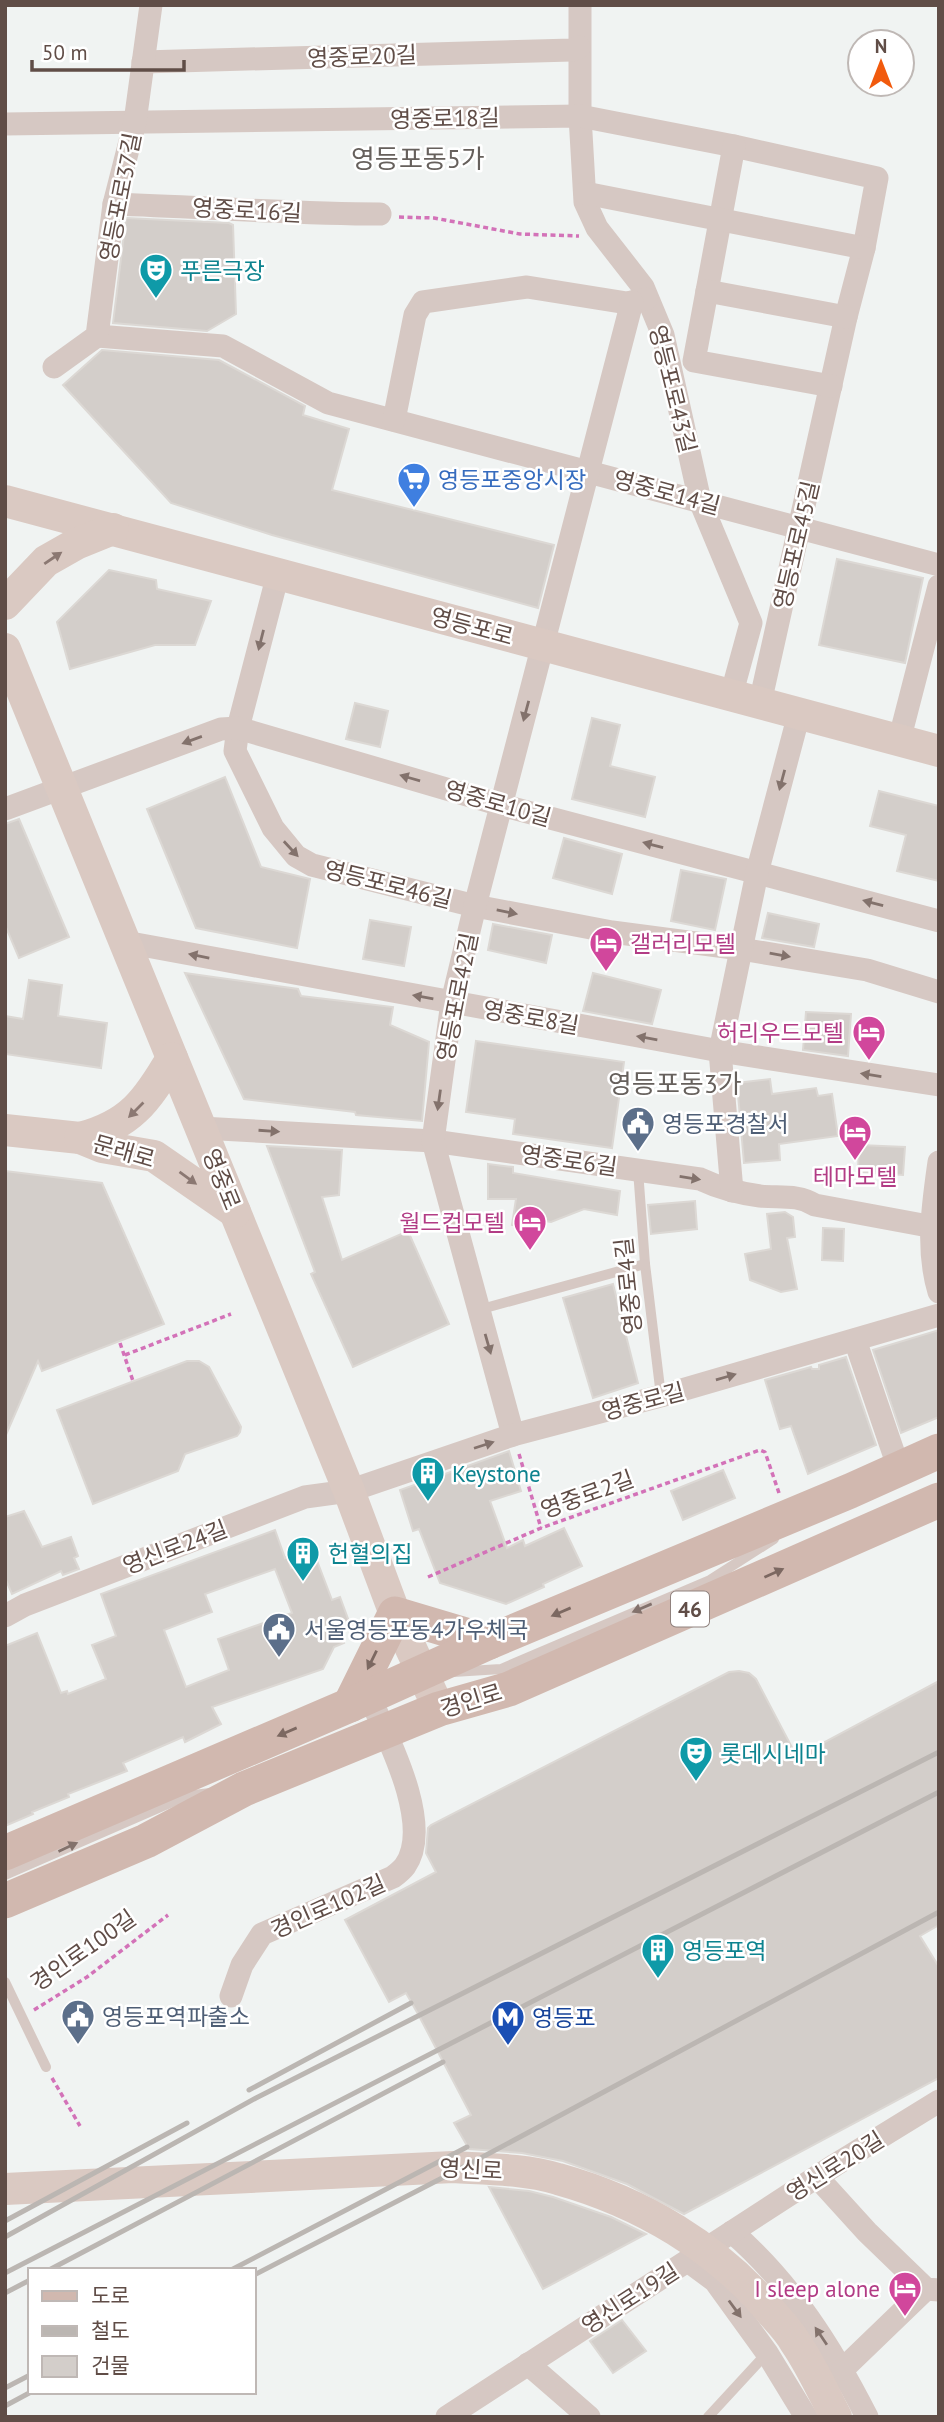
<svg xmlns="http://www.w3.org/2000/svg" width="944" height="2422" font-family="'PT Sans','Noto Sans KR',sans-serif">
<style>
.building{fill:#d3ceca;stroke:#dcd8d4;stroke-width:2;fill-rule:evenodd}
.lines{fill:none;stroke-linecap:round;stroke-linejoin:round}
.path{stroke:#d372b8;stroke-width:3.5;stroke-dasharray:5 3.5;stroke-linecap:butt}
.lane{stroke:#d6c8c3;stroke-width:10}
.street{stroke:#d6c8c3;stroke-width:23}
.secondary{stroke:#dac9c2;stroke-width:32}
.primary{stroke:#d1b8af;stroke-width:35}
.rail{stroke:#bbb6b2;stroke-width:5}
.oneway{fill:#8b7872}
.oneway2{fill:#83726c}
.oneway3{fill:#7c6861}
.labels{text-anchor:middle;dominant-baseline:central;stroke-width:5;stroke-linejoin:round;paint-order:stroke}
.shield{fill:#fff;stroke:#90827e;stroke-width:2}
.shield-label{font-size:21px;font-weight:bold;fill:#604d47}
.street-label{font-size:23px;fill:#604d47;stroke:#fff}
.culture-label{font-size:23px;fill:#0d838f;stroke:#fff;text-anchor:start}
.shop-label{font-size:23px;fill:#366cbe;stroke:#fff;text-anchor:start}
.hotel-label{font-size:23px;fill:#b23c85;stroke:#fff;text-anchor:end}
.service-label{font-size:23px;fill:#4e5e75;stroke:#fff;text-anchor:start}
.transit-label{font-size:23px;fill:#164399;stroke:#fff;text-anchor:start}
.quarter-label{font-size:26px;fill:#66605c;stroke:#fff}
</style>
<rect width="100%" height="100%" fill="#f0f3f2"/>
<g class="building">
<polygon points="126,218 229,223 233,225 236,314 207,331 113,323"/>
<polygon points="102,350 219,360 305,406 303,415 349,429 332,490 554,545 538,608 272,535 171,503 63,385"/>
<polygon points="837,559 923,578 905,663 819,645"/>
<polygon points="109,570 156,580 157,589 211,601 195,645 155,645 70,669 57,622"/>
<polygon points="355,703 388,711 380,747 346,739"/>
<polygon points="592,718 620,725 610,766 655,777 645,817 572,799"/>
<polygon points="225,777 261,867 310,879 297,948 196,928 147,809"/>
<polygon points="879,791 939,806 939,881 897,871 906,835 870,826"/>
<polygon points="19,819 69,937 19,958 5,925 5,824"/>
<polygon points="564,838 622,854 612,894 553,878"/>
<polygon points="681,870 726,879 715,930 671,921"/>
<polygon points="768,913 819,924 814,947 762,938"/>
<polygon points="370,920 411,927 404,966 363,959"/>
<polygon points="493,924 552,935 546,963 488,950"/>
<polygon points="185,973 298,989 301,996 393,1007 390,1025 429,1042 422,1121 356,1115 355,1112 244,1099"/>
<polygon points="593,973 661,990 652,1024 583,1011"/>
<polygon points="29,980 62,985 58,1016 107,1023 101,1068 5,1054 5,1016 23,1019"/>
<polygon points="806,1012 851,1014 848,1056 803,1050"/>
<polygon points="476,1041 624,1062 612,1148 513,1134 515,1119 466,1112"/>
<polygon points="770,1079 772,1094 816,1088 818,1096 832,1094 838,1136 779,1144 780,1160 744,1163 737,1083"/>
<polygon points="859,1145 905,1147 903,1175 858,1172"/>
<polygon points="267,1146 342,1150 339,1195 322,1197 342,1260 408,1231 449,1324 353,1367 311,1274 315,1272"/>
<polygon points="488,1164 513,1167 513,1173 620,1191 617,1215 584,1209 551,1222 539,1220 537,1229 512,1225 516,1199 488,1199"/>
<polygon points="5,1171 102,1183 164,1324 42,1371 38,1361 5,1437"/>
<polygon points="695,1201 697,1229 651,1234 648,1205"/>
<polygon points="785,1212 793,1217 795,1237 787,1238 797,1289 781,1292 750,1280 745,1254 771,1249 767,1214"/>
<polygon points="823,1228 844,1229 843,1261 822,1260"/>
<polygon points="613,1284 638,1383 593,1398 563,1298"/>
<polygon points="939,1330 939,1417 901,1433 873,1350"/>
<polygon points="846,1357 876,1445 808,1474 791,1426 780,1429 765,1380 811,1367 812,1369 819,1369 819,1365"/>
<polygon points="187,1361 199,1361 209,1367 241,1427 240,1432 237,1436 185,1454 178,1471 93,1504 57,1410"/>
<polygon points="509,1451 521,1491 490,1501 507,1548 523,1540 525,1546 564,1528 582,1566 543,1584 544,1587 506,1604 440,1583 419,1529 413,1531 400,1490"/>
<polygon points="723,1470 735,1498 683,1520 671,1491"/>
<polygon points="24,1511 42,1547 71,1537 78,1556 74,1558 79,1569 63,1575 61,1571 12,1594 5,1578 5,1517"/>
<path d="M 275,1530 L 285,1558 L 287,1557 L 291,1568 L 316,1558 L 332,1600 L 340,1597 L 351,1627 L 339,1631 L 344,1643 L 334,1647 L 323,1669 L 212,1707 L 221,1724 L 185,1742 L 183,1737 L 123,1763 L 127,1771 L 68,1794 L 69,1797 L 32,1812 L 33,1814 L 5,1826 L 5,1646 L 37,1633 L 61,1693 L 67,1691 L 68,1694 L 106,1679 L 92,1645 L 116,1636 L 101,1594 ZM 275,1569 L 292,1613 L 218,1639 L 229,1670 L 186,1687 L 164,1630 L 212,1612 L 205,1594 Z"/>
<polygon points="739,1671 749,1673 756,1679 797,1757 939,1681 939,1925 920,1936 939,1967 939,2078 684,2214 627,2184 563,2161 522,2153 469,2149 454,2123 471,2115 418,2014 406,1993 389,2002 345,1920 436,1872 426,1853 428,1828 431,1825 729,1672"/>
<polygon points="489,2187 529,2191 553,2197 611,2217 646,2234 543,2289"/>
<polygon points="622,2320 646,2351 613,2373 590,2341"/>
</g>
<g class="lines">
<g class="path">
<polyline points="399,217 434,218 520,234 579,236"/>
<polyline points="120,1343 133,1381"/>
<polyline points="125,1355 231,1314"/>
<polyline points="519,1454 541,1528"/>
<polyline points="428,1577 541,1528 760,1450 765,1452 779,1493"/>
<polyline points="34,2010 87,1977 168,1915"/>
<polyline points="52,2078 80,2126"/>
</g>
<g class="lane">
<polyline points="638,1170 645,1264 661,1396"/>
<polyline points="478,1310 645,1264"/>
<polyline points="453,1672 501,1669 710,1580 774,1539"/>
<polyline points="5,1875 186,1796 210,1793"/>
<polyline points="5,1982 46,2067"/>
<polyline points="708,2417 767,2353"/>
</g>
<g class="street">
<polyline points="580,5 580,116 585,202 597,228 643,287 663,335 700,501 751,623 731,696"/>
<polyline points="143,62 572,50 579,47"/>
<polyline points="5,124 580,116 734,146 877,178 864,248 846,317 760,703"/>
<polyline points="734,146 694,361 831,386"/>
<polyline points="585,193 864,248"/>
<path d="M 114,204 C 203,207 292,214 380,214"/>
<polyline points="707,291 846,317"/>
<polyline points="97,336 223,346 328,403 939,565"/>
<polyline points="54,367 97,336 114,204 135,122 151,5"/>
<polyline points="394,420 415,315 423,302 527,287 627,303 646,299"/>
<polyline points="278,574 238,728 235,751 273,828 296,856 312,865 475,906 612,932 741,949 867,970 939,992"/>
<polyline points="899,741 939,586"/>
<polyline points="5,809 221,729 238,728 501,805 939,921"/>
<polyline points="125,942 720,1051 939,1085"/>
<path d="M 201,1128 L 433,1141 L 700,1179 C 719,1188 738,1193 760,1196 C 779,1198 798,1194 815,1205 L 939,1228"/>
<path d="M 939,1162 C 933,1205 926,1249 939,1292"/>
<polyline points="732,1191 720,1051 757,873 799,714"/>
<polyline points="855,1340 899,1469"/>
<polyline points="513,1435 433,1141 452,1002 475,906 632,302"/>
<polyline points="5,1616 25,1605 305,1497 349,1491 513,1435 661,1396 939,1315"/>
<path d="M 231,1996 L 242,1965 L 262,1934 L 393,1877 C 397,1874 402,1870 405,1866 C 434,1825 387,1736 369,1696"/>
<polyline points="817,2177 867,2232 926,2289 939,2290"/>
<path d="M 732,2232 C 791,2283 832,2348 867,2417"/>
<polyline points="688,2261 715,2281 767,2353 806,2417"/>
<polyline points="528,2364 589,2417"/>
<polyline points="843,2369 926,2289"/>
<polyline points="447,2417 835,2165 939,2101"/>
</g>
<g class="secondary">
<polyline points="5,501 939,751"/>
<polyline points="5,604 46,561 76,544 113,529"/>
<polyline points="5,649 349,1491 395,1614 439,1709"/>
<polyline points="5,1130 80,1138 102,1147 154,1156 235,1212"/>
<path d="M 80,1138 C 130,1125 147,1101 172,1058"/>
<path d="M 5,2189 L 453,2167 C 487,2169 525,2169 558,2179 C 641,2202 717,2247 772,2313 C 780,2322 789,2331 795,2342 C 811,2365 823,2392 836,2417"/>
</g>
<g class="primary">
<polyline points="350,1705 395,1614 489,1642"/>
<polyline points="5,1853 350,1705 489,1642 850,1491 939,1451"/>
<polyline points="5,1901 146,1841 244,1789 439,1709 509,1689 939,1500"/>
</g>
<g class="rail">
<polyline points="249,2090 411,2003"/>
<polyline points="5,2221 187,2123"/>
<polyline points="5,2237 256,2098 939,1752"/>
<polyline points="49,2270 443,2062"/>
<polyline points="231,2270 467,2147"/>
<polyline points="5,2273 939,1792"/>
<polyline points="254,2275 475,2161 939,1912"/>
<polyline points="5,2293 30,2280"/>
<polyline points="5,2388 30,2375"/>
<polyline points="5,2406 31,2392"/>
</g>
</g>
<defs><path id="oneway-solid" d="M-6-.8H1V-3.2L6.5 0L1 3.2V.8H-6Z" transform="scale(1.75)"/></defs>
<g class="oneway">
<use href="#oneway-solid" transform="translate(53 558) rotate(-34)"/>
<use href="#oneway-solid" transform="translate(136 1110) rotate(135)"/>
<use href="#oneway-solid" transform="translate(188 1178) rotate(36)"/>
</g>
<g class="oneway2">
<use href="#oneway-solid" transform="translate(261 640) rotate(104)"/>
<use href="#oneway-solid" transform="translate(526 711) rotate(105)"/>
<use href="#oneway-solid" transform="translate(192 740) rotate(160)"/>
<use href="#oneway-solid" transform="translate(410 778) rotate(-164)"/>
<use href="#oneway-solid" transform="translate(782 780) rotate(105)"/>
<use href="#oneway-solid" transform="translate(653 845) rotate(-165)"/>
<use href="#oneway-solid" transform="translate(291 849) rotate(47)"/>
<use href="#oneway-solid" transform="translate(873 903) rotate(-165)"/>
<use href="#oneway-solid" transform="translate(507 912) rotate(11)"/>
<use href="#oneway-solid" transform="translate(780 955) rotate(10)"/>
<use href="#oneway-solid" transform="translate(199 956) rotate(-169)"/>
<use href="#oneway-solid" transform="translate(423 997) rotate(-170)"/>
<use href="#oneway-solid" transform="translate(647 1038) rotate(-170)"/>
<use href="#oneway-solid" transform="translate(871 1075) rotate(-171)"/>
<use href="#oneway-solid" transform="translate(439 1100) rotate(98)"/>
<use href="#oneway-solid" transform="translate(269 1131) rotate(4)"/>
<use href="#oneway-solid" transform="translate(690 1178) rotate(9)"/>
<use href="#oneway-solid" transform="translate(488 1344) rotate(74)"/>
<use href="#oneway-solid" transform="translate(726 1377) rotate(-16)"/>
<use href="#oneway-solid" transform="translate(484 1445) rotate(-18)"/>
<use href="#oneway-solid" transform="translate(642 1608) rotate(157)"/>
<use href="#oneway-solid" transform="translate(68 1847) rotate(-25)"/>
<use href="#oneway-solid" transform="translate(735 2309) rotate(54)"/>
<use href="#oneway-solid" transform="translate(821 2336) rotate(-124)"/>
</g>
<g class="oneway3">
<use href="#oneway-solid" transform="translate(774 1573) rotate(-24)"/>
<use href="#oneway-solid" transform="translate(561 1612) rotate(157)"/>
<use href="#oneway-solid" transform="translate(372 1660) rotate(116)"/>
<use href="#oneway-solid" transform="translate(287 1732) rotate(157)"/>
</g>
<defs>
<symbol id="theatre-pin" viewBox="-11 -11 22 30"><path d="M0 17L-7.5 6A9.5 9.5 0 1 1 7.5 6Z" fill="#0f9aa8" stroke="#fff"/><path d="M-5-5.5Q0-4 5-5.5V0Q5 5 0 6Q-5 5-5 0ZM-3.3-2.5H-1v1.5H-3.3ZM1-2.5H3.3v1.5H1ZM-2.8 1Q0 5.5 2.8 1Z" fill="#fff"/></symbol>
<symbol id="supermarket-pin" viewBox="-11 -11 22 30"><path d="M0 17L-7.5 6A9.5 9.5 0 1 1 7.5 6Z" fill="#3f7fe0" stroke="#fff"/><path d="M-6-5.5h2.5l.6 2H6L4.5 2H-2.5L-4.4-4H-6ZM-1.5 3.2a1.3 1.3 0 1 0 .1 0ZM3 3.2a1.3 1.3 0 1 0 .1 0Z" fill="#fff"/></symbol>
<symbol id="hotel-pin" viewBox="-11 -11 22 30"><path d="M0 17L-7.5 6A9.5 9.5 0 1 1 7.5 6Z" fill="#d1479c" stroke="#fff"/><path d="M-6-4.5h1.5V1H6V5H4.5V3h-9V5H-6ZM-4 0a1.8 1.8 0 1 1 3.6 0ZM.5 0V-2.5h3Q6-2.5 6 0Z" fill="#fff"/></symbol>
<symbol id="civic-pin" viewBox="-11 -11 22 30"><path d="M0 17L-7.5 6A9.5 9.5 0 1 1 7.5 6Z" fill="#5c6f8a" stroke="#fff"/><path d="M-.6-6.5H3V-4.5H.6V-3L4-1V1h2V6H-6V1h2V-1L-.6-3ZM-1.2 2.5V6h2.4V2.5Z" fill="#fff"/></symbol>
<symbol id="building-pin" viewBox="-11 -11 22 30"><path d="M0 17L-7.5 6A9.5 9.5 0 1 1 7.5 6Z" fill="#0f9aa8" stroke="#fff"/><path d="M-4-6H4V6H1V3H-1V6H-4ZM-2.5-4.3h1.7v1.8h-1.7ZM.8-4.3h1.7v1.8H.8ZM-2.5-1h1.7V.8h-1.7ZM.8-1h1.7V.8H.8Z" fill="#fff"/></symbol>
<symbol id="metro-pin" viewBox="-11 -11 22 30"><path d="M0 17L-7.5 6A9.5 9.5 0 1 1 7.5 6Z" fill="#1a4fb4" stroke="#fff"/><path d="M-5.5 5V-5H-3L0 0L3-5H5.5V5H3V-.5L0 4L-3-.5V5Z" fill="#fff"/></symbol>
</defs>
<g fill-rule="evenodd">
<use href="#theatre-pin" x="137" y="251" width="38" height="52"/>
<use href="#supermarket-pin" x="395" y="460" width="38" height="52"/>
<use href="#hotel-pin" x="587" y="924" width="38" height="52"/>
<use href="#hotel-pin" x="850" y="1013" width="38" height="52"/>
<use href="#civic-pin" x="619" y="1104" width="38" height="52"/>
<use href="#hotel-pin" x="836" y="1113" width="38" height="52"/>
<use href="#hotel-pin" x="511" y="1203" width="38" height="52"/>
<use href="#building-pin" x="409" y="1454" width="38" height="52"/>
<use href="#building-pin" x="284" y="1534" width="38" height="52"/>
<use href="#civic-pin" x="260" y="1610" width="38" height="52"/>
<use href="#theatre-pin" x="677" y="1734" width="38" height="52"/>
<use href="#building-pin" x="639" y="1931" width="38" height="52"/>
<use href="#civic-pin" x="59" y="1997" width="38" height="52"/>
<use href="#metro-pin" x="489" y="1998" width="38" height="52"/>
<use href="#hotel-pin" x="886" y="2269" width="38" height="52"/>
</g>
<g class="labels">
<rect class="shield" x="671" y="1591.5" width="38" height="35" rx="5"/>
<g class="shield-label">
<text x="690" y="1609">46</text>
</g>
<g class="street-label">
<text transform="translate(362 56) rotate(-2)">영중로20길</text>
<text transform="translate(445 118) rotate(-1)">영중로18길</text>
<text transform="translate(120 197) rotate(-79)">영등포로37길</text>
<text transform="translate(247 210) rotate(3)">영중로16길</text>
<text transform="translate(673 389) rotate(76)">영등포로43길</text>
<text transform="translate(667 492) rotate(15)">영중로14길</text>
<text transform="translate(796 545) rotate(-77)">영등포로45길</text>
<text transform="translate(472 626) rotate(15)">영등포로</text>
<text transform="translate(498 803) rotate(16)">영중로10길</text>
<text transform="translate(388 884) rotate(14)">영등포로46길</text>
<text transform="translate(457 997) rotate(-79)">영등포로42길</text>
<text transform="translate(531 1017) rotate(10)">영중로8길</text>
<text transform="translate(124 1151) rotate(16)">문래로</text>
<text transform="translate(569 1160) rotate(8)">영중로6길</text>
<text transform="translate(222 1179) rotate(68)">영중로</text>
<text transform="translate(628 1286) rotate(-96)">영중로4길</text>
<text transform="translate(643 1401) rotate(-15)">영중로길</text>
<text transform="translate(587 1494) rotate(-20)">영중로2길</text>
<text transform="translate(175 1547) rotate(-21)">영신로24길</text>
<text transform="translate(471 1700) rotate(-17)">경인로</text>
<text transform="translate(328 1906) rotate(-24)">경인로102길</text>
<text transform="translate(83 1950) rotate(-35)">경인로100길</text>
<text transform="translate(835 2166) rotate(-32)">영신로20길</text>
<text transform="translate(471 2169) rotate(3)">영신로</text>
<text transform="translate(630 2298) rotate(-33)">영신로19길</text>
</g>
<g class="culture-label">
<text x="180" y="270">푸른극장</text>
<text x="452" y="1473">Keystone</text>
<text x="328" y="1553">헌혈의집</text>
<text x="720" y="1753">롯데시네마</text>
<text x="682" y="1950">영등포역</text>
</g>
<g class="shop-label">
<text x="438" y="479">영등포중앙시장</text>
</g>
<g class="hotel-label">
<text x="630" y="943" text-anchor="start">갤러리모텔</text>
<text x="844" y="1032">허리우드모텔</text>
<text x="855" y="1176" text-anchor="middle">테마모텔</text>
<text x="505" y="1222">월드컵모텔</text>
<text x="880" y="2288">I sleep alone</text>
</g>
<g class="service-label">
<text x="662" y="1123">영등포경찰서</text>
<text x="304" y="1629">서울영등포동4가우체국</text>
<text x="102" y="2016">영등포역파출소</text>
</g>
<g class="transit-label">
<text x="532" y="2017">영등포</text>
</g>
<g class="quarter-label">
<text x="418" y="158">영등포동5가</text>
<text x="675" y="1083">영등포동3가</text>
</g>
</g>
<rect width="944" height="2422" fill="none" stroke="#604d47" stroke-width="14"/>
<rect x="28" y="2268" width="228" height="126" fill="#ffffff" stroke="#bfb8b5" stroke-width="2"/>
<rect x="42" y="2291" width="35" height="10" fill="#d1b8af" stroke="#bfb8b5" stroke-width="2"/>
<text x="91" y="2303" font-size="21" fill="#604d47">도로</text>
<rect x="42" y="2326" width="35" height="10" fill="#bbb6b2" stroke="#bfb8b5" stroke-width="2"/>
<text x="91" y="2338" font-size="21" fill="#604d47">철도</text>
<rect x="42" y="2356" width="35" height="21" fill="#d3ceca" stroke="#bfb8b5" stroke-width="2"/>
<text x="91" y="2373" font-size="21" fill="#604d47">건물</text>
<g transform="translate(881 63)"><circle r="33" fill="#ffffff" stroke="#bfb8b5" stroke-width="2"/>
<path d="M0-5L12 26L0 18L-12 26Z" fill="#f15a0d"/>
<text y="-10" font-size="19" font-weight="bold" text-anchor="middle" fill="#604d47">N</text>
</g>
<path d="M32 60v10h152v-10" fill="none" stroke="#604d47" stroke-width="3.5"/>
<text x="42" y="60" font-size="21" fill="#604d47" stroke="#ffffff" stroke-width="5" paint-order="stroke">50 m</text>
</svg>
